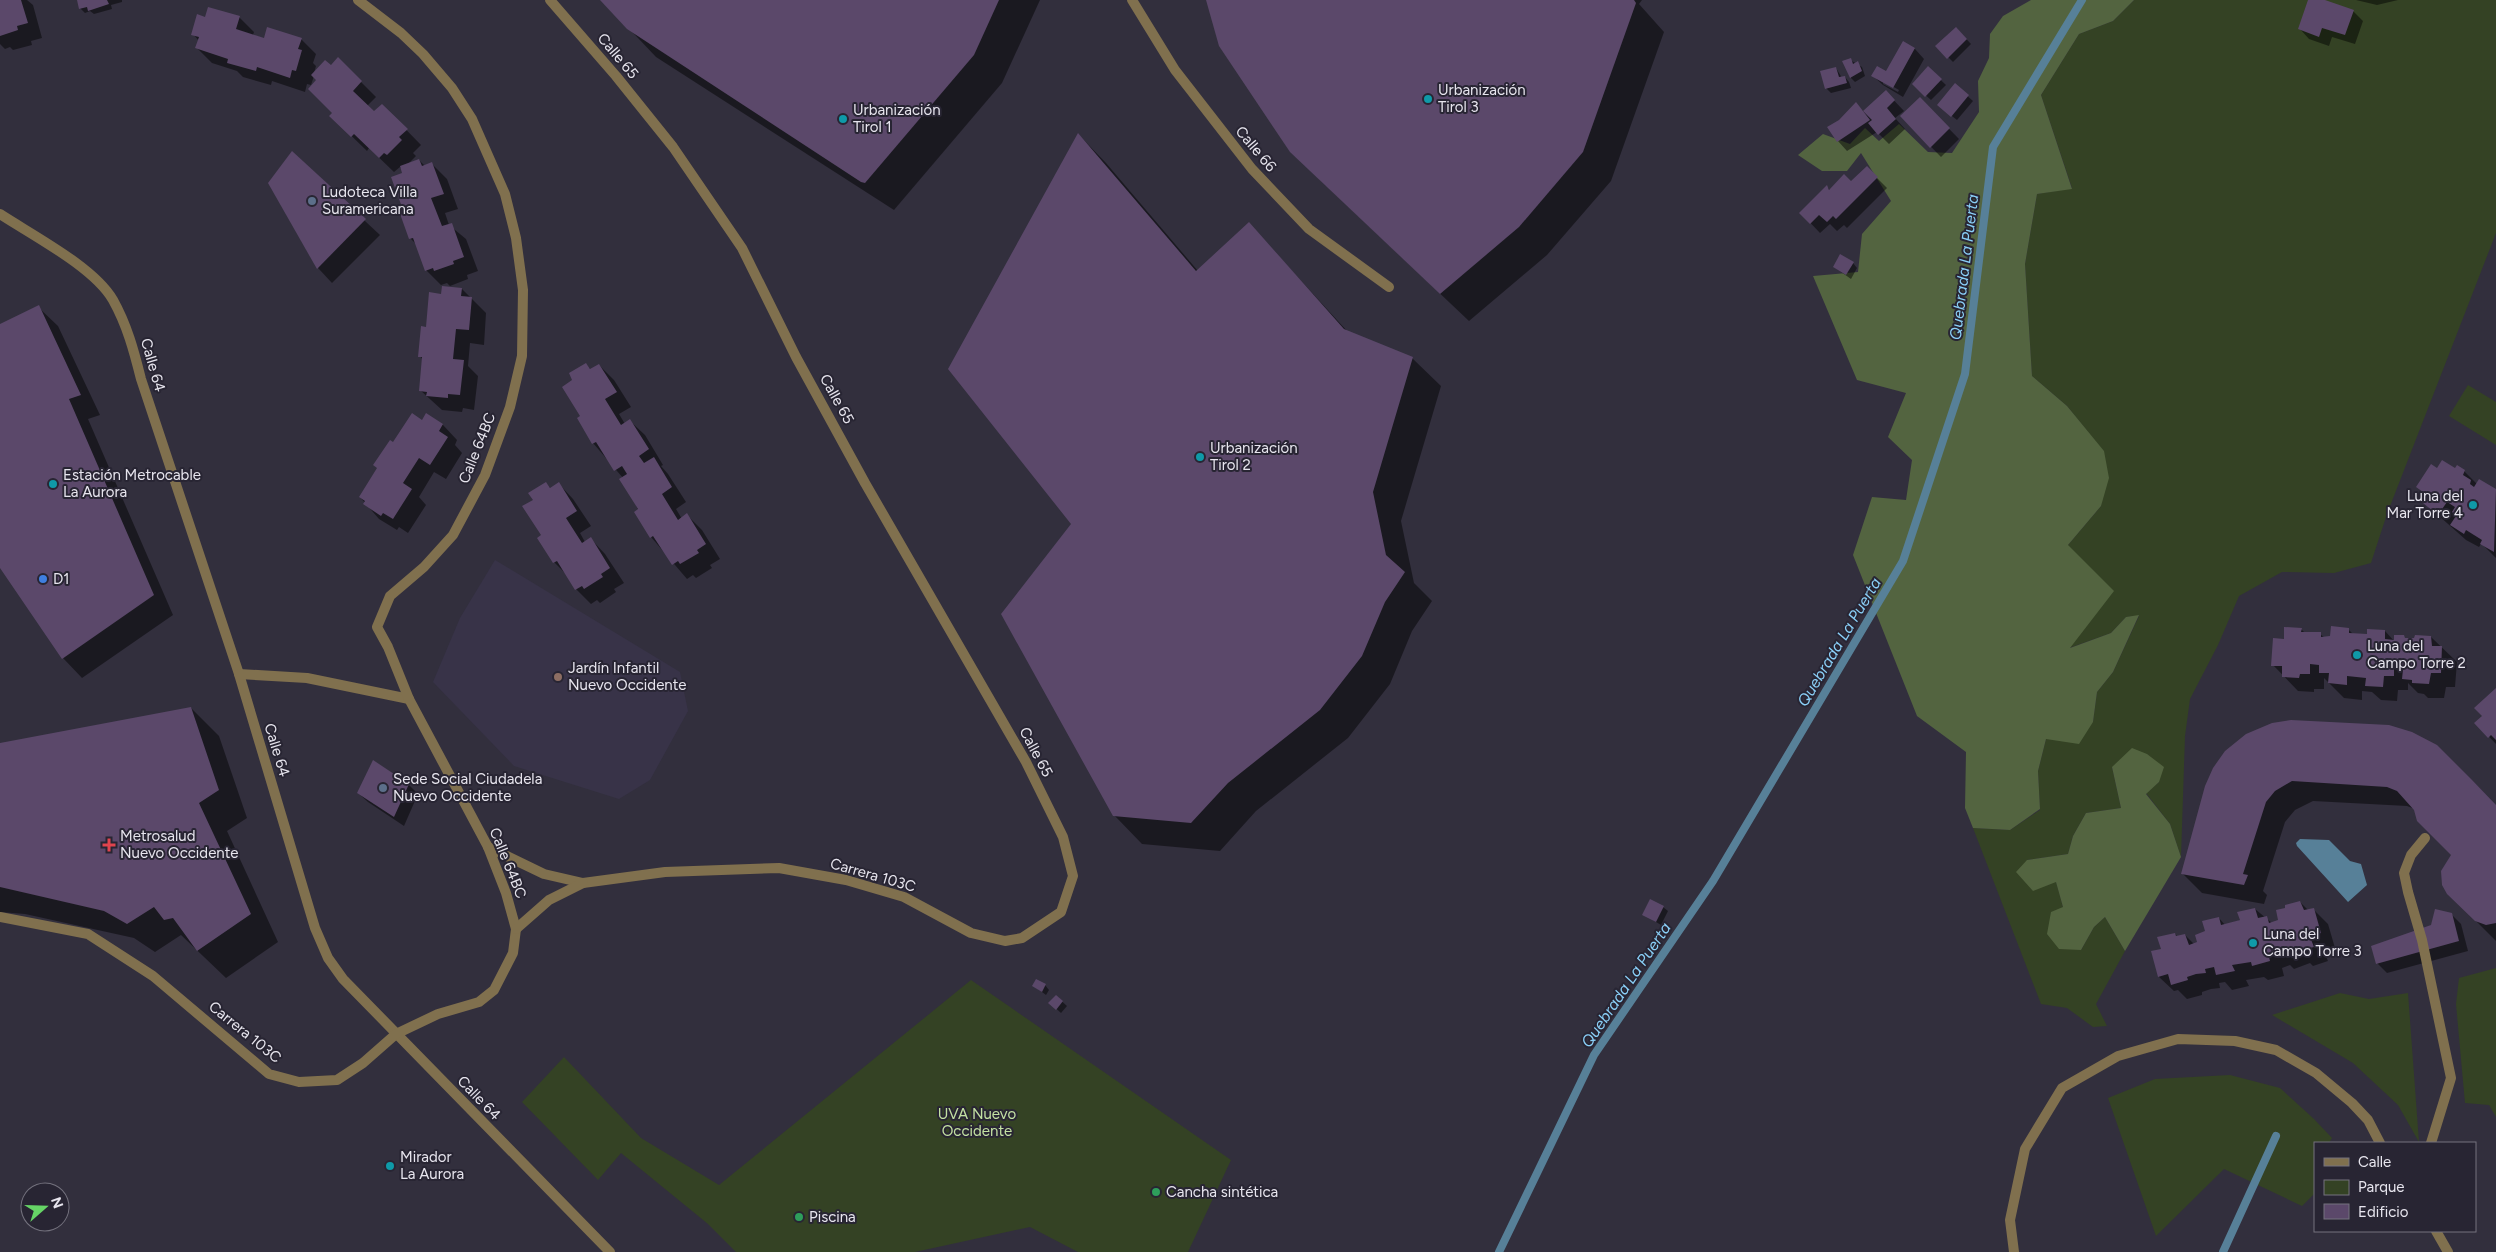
<svg xmlns="http://www.w3.org/2000/svg" width="2496" height="1252" font-family="Figtree,sans-serif">
<style>
.built{fill:#383348}
.green{fill:#344224}
.forest{fill:#536440}
.water{fill:#578098}
.shadow{fill:#0007;fill-rule:evenodd}
.lines{fill:none;stroke-linecap:round;stroke-linejoin:round}
.stream{stroke:#578098;stroke-width:8}
.building{fill:#5b486a}
.minor{stroke:#80704e;stroke-width:10}
.culture-dot{fill:#0f9aa8;stroke:#282533;stroke-width:2}
.service-dot{fill:#5c6f8a;stroke:#282533;stroke-width:2}
.shop-dot{fill:#3f7fe0;stroke:#282533;stroke-width:2}
.education-dot{fill:#8d6e63;stroke:#282533;stroke-width:2}
.health-dot{fill:#e0444e;stroke:#282533;stroke-width:2}
.leisure-dot{fill:#2e9e5b;stroke:#282533;stroke-width:2}
.labels{text-anchor:middle;dominant-baseline:central;stroke-width:4;stroke-linejoin:round;paint-order:stroke}
.street-label{font-size:15px;fill:#e7e5ee;stroke:#282533}
.poi-label{font-size:15px;fill:#e7e5ee;stroke:#282533;text-anchor:start}
.park-label{font-size:15px;fill:#c3e1a2;stroke:#282533}
.water-label{font-size:16px;font-style:italic;fill:#8acff7;stroke:#282533}
</style>
<rect width="100%" height="100%" fill="#322f3d"/>
<polygon class="built" points="495,560 680,672 688,711 650,780 619,799 514,766 433,682 460,618"/>
<g class="green">
<polygon points="2134,0 2496,0 2496,233 2387,514 2371,563 2334,573 2282,572 2239,596 2218,645 2190,699 2185,736 2181,857 2170,824 2146,793 2159,782 2112,767 2121,808 2086,813 2073,836 2068,854 2027,860 2056,881 2063,907 2081,950 2094,927 2105,917 2125,951 2096,1004 2107,1026 2093,1027 2067,1008 2041,1004 1973,828 2010,830 2040,810 2038,771 2046,739 2093,722 2097,692 2113,672 2139,616 2126,617 2111,633 2069,648 2076,637 2068,545 2101,506 2104,452 2067,406 2032,376 2025,264 2037,194 2072,188 2041,95 2079,34 2113,21"/>
<polygon points="2468,385 2496,402 2496,445 2449,416"/>
<polygon points="2496,968 2496,1117 2489,1105 2465,1103 2456,1004 2459,978"/>
<polygon points="971,980 1231,1160 1188,1252 1078,1252 1030,1227 915,1252 736,1252 708,1224 621,1153 598,1180 522,1102 564,1057 641,1138 719,1185"/>
<polygon points="2340,993 2369,999 2408,993 2419,1142 2398,1105 2353,1063 2272,1015"/>
<polygon points="2230,1075 2280,1088 2314,1119 2332,1138 2329,1143 2315,1143 2315,1193 2302,1206 2224,1169 2156,1236 2108,1098 2155,1079"/>
</g>
<g class="forest">
<polygon points="2031,0 2134,0 2113,21 2079,34 2041,95 2072,189 2037,194 2025,264 2032,376 2067,406 2104,451 2109,478 2101,506 2068,545 2114,591 2070,648 2111,633 2126,617 2139,615 2113,672 2097,692 2093,722 2079,744 2046,739 2038,771 2040,809 2010,830 1973,828 1965,808 1966,752 1917,716 1853,555 1872,497 1906,500 1912,460 1888,437 1906,393 1857,380 1813,276 1858,272 1862,234 1891,201 1861,153 1847,171 1822,171 1798,155 1823,134 1850,144 1865,128 1879,141 1899,124 1928,152 1952,153 1979,112 1978,81 1989,58 1990,34 2003,16"/>
<polygon points="2132,748 2147,754 2164,767 2159,782 2146,794 2170,824 2181,857 2125,951 2105,917 2094,927 2081,950 2059,949 2047,934 2051,912 2063,907 2056,882 2033,891 2016,872 2027,860 2068,854 2073,836 2086,813 2121,808 2112,767"/>
</g>
<polygon class="water" points="2300,839 2329,840 2350,861 2361,864 2367,885 2348,902 2297,846 2296,843"/>
<g class="shadow">
<polygon points="0,0 27,0 33,5 42,38 31,41 32,45 13,50 10,47 5,49 0,44"/>
<polygon points="78,0 122,0 122,2 111,5 112,9 94,14 90,11 85,13 80,8"/>
<polygon points="602,0 1040,0 1002,83 894,210 656,57"/>
<polygon points="1207,0 1642,0 1639,4 1664,32 1611,181 1547,255 1469,321 1320,180"/>
<polygon points="2309,0 2321,0 2353,11 2363,21 2355,44 2332,37 2329,46 2309,39 2300,29"/>
<polygon points="2356,0 2398,0 2377,5"/>
<polygon points="239,17 254,32 253,35 265,39 301,39 316,54 313,63 316,66 314,73 331,67 338,59 376,97 367,106 374,113 382,105 421,145 413,153 416,156 407,165 419,160 425,166 432,164 447,179 458,209 445,213 449,225 466,239 478,271 467,275 468,279 450,286 447,283 441,285 426,270 418,246 411,239 401,212 405,211 402,170 400,167 394,172 369,148 367,151 331,116 334,113 318,80 314,76 311,85 307,84 305,92 272,81 271,85 243,77 237,71 212,63 197,48 199,41 193,34 205,18"/>
<polygon points="1956,28 1971,44 1953,62 1937,46"/>
<path d="M 1903,43 L 1915,49 L 1924,59 L 1903,97 L 1883,85 L 1873,76 L 1887,73 ZM 1883,81 L 1899,90 L 1898,92 L 1883,84 Z"/>
<polygon points="1850,60 1862,67 1865,76 1855,82 1851,78"/>
<polygon points="1836,68 1842,78 1845,77 1849,82 1851,88 1831,93 1826,88"/>
<polygon points="1928,68 1946,85 1931,100 1913,84"/>
<polygon points="1955,85 1973,101 1957,120 1943,109"/>
<polygon points="1886,92 1904,111 1895,118 1905,129 1889,144 1877,132 1847,151 1838,141 1856,104 1864,112"/>
<polygon points="1920,99 1959,139 1941,157 1901,116"/>
<polygon points="1079,135 1106,163 1198,271 1249,224 1348,332 1412,358 1441,386 1401,521 1414,583 1432,601 1412,631 1390,684 1348,738 1256,811 1220,851 1142,844 1114,815 1072,524"/>
<polygon points="292,153 380,235 332,283 318,268"/>
<polygon points="1867,168 1887,188 1847,228 1844,225 1837,231 1830,224 1820,233 1801,213 1827,187 1830,190 1851,183"/>
<polygon points="1853,263 1857,268 1851,279 1834,267"/>
<polygon points="462,289 486,313 484,345 470,343 468,366 478,376 474,410 463,408 462,412 442,410 420,390 423,360 420,356 427,328 442,295"/>
<polygon points="38,307 58,326 100,415 88,419 173,615 82,678 63,658 0,566 0,325"/>
<polygon points="586,364 591,370 599,365 614,380 631,407 619,414 625,424 630,421 645,435 663,465 661,466 668,474 686,502 676,509 682,519 687,515 702,530 720,559 710,565 712,568 696,578 693,575 687,579 651,537 623,478 593,443 582,416 574,381"/>
<polygon points="426,415 443,425 457,440 455,445 462,453 446,479 434,472 419,497 426,505 408,533 399,527 397,530 379,519 360,497 394,444 422,421"/>
<polygon points="2438,470 2464,471 2477,484 2479,480 2496,491 2496,558 2483,545 2481,544 2479,547 2466,540 2420,499 2424,493 2418,487"/>
<polygon points="546,483 551,489 559,484 573,499 591,526 580,533 585,542 591,539 605,554 624,583 614,589 616,592 600,603 597,600 591,604 576,589 568,576 554,562 539,538 543,536 534,500"/>
<polygon points="2301,629 2305,633 2320,634 2325,638 2331,638 2348,629 2354,635 2368,635 2385,631 2395,642 2431,637 2457,662 2455,687 2446,687 2444,698 2428,698 2424,694 2418,693 2408,683 2408,690 2398,690 2397,701 2381,700 2372,692 2362,691 2362,700 2344,698 2324,678 2324,689 2314,689 2314,692 2298,691 2273,665 2285,640"/>
<polygon points="2496,691 2496,744 2476,723 2484,716"/>
<polygon points="191,708 219,736 247,818 227,831 278,942 226,978 181,935 155,952 134,938 25,914 0,912 0,744"/>
<polygon points="2226,752 2496,807 2496,941 2448,893 2453,855 2415,809 2407,806 2313,801 2295,810 2285,822 2263,891 2267,895 2264,904 2202,893 2183,874"/>
<polygon points="409,785 418,794 404,826 368,802 358,793"/>
<polygon points="2300,902 2308,910 2313,909 2328,924 2335,948 2324,952 2328,961 2313,966 2310,963 2294,969 2290,965 2282,968 2284,976 2268,980 2264,977 2246,980 2249,986 2232,990 2225,982 2219,983 2220,988 2211,989 2202,992 2202,995 2187,999 2178,990 2174,991 2159,977 2162,950 2175,934 2178,937 2185,935 2194,944 2198,943 2219,918 2225,925 2241,920 2255,909 2272,923 2280,921 2287,908"/>
<polygon points="1663,907 1668,911 1661,925 1643,914"/>
<polygon points="2451,914 2461,924 2468,951 2387,973 2377,963"/>
<polygon points="1045,985 1049,990 1046,995 1034,986"/>
<polygon points="1056,996 1067,1006 1061,1013 1050,1003"/>
</g>
<g class="lines">
<g class="stream">
<polyline points="1499,1252 1594,1055 1713,881 1903,561 1965,374 1993,147 2082,0"/>
<polyline points="2223,1252 2276,1136"/>
</g>
</g>
<g class="building">
<polygon points="0,0 21,0 28,23 17,26 18,30 0,36"/>
<polygon points="77,0 107,0 109,4 88,11 87,7 79,9"/>
<polygon points="600,0 999,0 974,55 865,183 861,182 627,29"/>
<polygon points="1206,0 1634,0 1636,3 1583,152 1519,227 1440,294 1290,152 1219,46"/>
<polygon points="2308,0 2325,0 2354,10 2345,35 2322,28 2319,37 2298,29"/>
<polygon points="208,7 240,16 236,29 264,38 267,27 302,38 298,49 302,50 296,71 292,70 290,78 257,67 256,71 227,63 228,59 195,48 199,37 191,35 197,14 205,17"/>
<polygon points="1956,27 1967,39 1947,59 1935,46"/>
<polygon points="1903,41 1915,48 1893,88 1871,76 1877,66 1886,71"/>
<polygon points="338,57 362,81 353,91 374,111 382,104 408,129 399,137 402,140 387,155 384,153 379,158 354,134 351,137 329,116 332,113 308,89 316,80 311,75 325,60 331,65"/>
<polygon points="1851,58 1853,64 1858,61 1862,71 1850,78 1842,61"/>
<polygon points="1928,66 1942,79 1925,97 1912,84"/>
<polygon points="1836,67 1839,77 1845,76 1847,83 1825,89 1820,71"/>
<polygon points="1955,83 1969,95 1951,117 1937,105"/>
<polygon points="1886,90 1895,100 1887,108 1896,119 1878,135 1868,123 1872,120 1863,111"/>
<polygon points="1920,97 1950,128 1930,148 1900,116"/>
<polygon points="1856,102 1870,120 1837,142 1827,127 1839,120"/>
<polygon points="1078,133 1196,271 1249,222 1344,329 1413,357 1373,492 1386,555 1405,572 1385,602 1362,656 1320,710 1228,783 1191,823 1113,816 1001,614 1071,524 948,369"/>
<polygon points="292,151 366,219 317,269 268,183"/>
<polygon points="419,159 422,166 432,162 444,194 431,198 442,226 452,223 464,257 453,261 454,264 434,271 433,268 425,271 413,238 409,239 399,211 403,210 391,177 402,173 400,166"/>
<polygon points="1867,166 1878,177 1836,219 1833,216 1827,222 1819,215 1810,224 1799,213 1827,185 1829,190 1844,174 1851,181"/>
<polygon points="1840,254 1854,262 1846,275 1833,267"/>
<polygon points="442,286 462,288 461,296 472,297 469,330 456,329 453,359 464,360 460,395 448,394 448,398 426,396 427,392 419,391 422,357 418,357 421,326 426,327 429,292 441,294"/>
<polygon points="39,305 81,395 69,399 154,595 62,659 0,568 0,324"/>
<polygon points="586,363 590,369 599,364 617,392 605,399 621,425 630,419 649,449 639,456 644,463 654,457 672,487 662,494 678,520 687,513 706,544 697,550 699,553 680,564 678,561 672,565 653,536 650,538 634,512 638,509 619,479 627,474 622,466 614,471 596,442 592,444 577,418 580,416 562,387 572,380 569,373"/>
<polygon points="412,413 422,420 426,413 443,424 439,431 448,437 430,465 419,458 403,483 412,489 393,519 383,513 381,516 363,504 365,501 359,497 377,468 373,465 390,440 393,442"/>
<polygon points="2442,460 2455,468 2457,465 2465,470 2463,475 2471,480 2470,484 2474,487 2479,479 2496,489 2494,552 2480,544 2482,540 2466,530 2464,534 2450,525 2456,516 2452,512 2455,507 2447,502 2438,515 2418,499 2423,492 2416,487 2431,464 2437,468"/>
<polygon points="546,482 550,488 559,482 577,511 566,518 582,543 591,537 610,568 601,574 603,577 584,589 582,586 575,590 557,561 553,563 537,538 541,535 522,506 533,500 528,493"/>
<polygon points="2331,626 2349,628 2349,633 2367,634 2367,629 2385,630 2385,639 2394,640 2394,635 2404,635 2405,638 2414,638 2415,635 2431,636 2432,646 2442,646 2441,673 2431,673 2429,684 2412,683 2412,680 2402,679 2403,669 2394,668 2394,676 2384,676 2383,687 2365,686 2366,678 2347,676 2347,685 2328,683 2329,673 2319,673 2319,665 2310,664 2310,674 2300,674 2299,678 2282,677 2282,666 2271,666 2273,638 2284,639 2284,627 2302,628 2301,632 2321,632 2321,637 2330,636"/>
<polygon points="2496,688 2496,740 2491,735 2488,738 2474,723 2482,716 2474,708"/>
<polygon points="191,707 219,790 199,803 251,914 197,951 173,918 164,920 154,907 127,924 104,911 0,887 0,743"/>
<polygon points="2291,720 2389,725 2412,732 2437,745 2472,780 2496,805 2496,923 2486,925 2475,921 2447,894 2442,885 2441,871 2451,855 2417,821 2414,810 2397,791 2387,787 2292,781 2275,791 2266,802 2243,874 2248,875 2244,885 2181,874 2205,786 2213,768 2225,751 2246,734 2272,723"/>
<polygon points="373,760 409,784 394,817 357,793"/>
<polygon points="1650,899 1664,906 1656,922 1642,915"/>
<polygon points="2300,901 2304,910 2314,908 2321,933 2310,937 2314,947 2297,951 2296,948 2278,955 2276,950 2268,953 2270,961 2252,966 2251,962 2232,965 2235,971 2216,975 2214,967 2205,969 2206,973 2196,974 2187,977 2188,980 2171,985 2168,974 2158,977 2151,951 2161,949 2157,937 2175,933 2176,936 2185,934 2189,945 2197,942 2195,935 2205,931 2202,921 2219,917 2221,925 2240,920 2237,912 2255,908 2258,918 2267,916 2269,923 2278,920 2276,910 2285,908 2285,905"/>
<polygon points="2435,909 2452,913 2459,941 2376,964 2371,946 2431,925"/>
<polygon points="1036,979 1046,984 1042,992 1032,986"/>
<polygon points="1056,995 1063,1001 1056,1010 1048,1003"/>
</g>
<g class="lines">
<g class="minor">
<polyline points="1132,0 1175,70 1252,169 1309,229 1389,287"/>
<path d="M 0,214 C 32,235 94,267 113,300 C 127,325 134,351 141,379 L 239,674 L 315,928 L 328,958 L 343,979 L 610,1252"/>
<polyline points="239,674 307,678 409,699"/>
<polyline points="2425,838 2411,855 2404,873 2408,892 2422,940 2451,1078 2431,1143"/>
<polyline points="488,847 544,874 583,883 665,872 779,868 846,880 904,897 971,933 1005,941 1022,938 1061,912 1073,876 1063,837 1026,762 865,483 796,357 742,248 673,147 616,76 550,0"/>
<polyline points="0,917 88,934 153,976 269,1074 299,1082 337,1080 363,1063 396,1034 438,1014 479,1002 494,990 513,953 516,929 506,893 488,847 409,699 388,647 377,627 390,596 424,567 453,535 485,475 510,407 522,356 523,290 516,238 505,194 472,119 452,88 423,54 401,33 358,0"/>
<polyline points="516,929 549,900 583,883"/>
<polyline points="2436,1231 2448,1252"/>
<polyline points="2014,1252 2010,1220 2025,1149 2062,1088 2118,1056 2178,1039 2235,1041 2276,1050 2316,1073 2352,1103 2368,1120 2380,1143"/>
</g>
</g>
<g class="culture-dot">
<circle cx="1428" cy="99" r="5"/>
<circle cx="843" cy="119" r="5"/>
<circle cx="1200" cy="457" r="5"/>
<circle cx="53" cy="484" r="5"/>
<circle cx="2473" cy="505" r="5"/>
<circle cx="2357" cy="655" r="5"/>
<circle cx="2253" cy="943" r="5"/>
<circle cx="390" cy="1166" r="5"/>
</g>
<g class="service-dot">
<circle cx="312" cy="201" r="5"/>
<circle cx="383" cy="788" r="5"/>
</g>
<circle class="shop-dot" cx="43" cy="579" r="5"/>
<circle class="education-dot" cx="558" cy="677" r="5"/>
<path class="health-dot" d="M106.5 837.5h5v5h5v5h-5v5h-5v-5h-5v-5h5z"/>
<g class="leisure-dot">
<circle cx="1156" cy="1192" r="5"/>
<circle cx="799" cy="1217" r="5"/>
</g>
<g class="labels">
<g class="street-label">
<text transform="translate(618 56) rotate(50)">Calle 65</text>
<text transform="translate(1256 149) rotate(50)">Calle 66</text>
<text transform="translate(153 365) rotate(74)">Calle 64</text>
<text transform="translate(837 399) rotate(61)">Calle 65</text>
<text transform="translate(477 448) rotate(-68)">Calle 64BC</text>
<text transform="translate(277 750) rotate(73)">Calle 64</text>
<text transform="translate(1036 752) rotate(62)">Calle 65</text>
<text transform="translate(508 863) rotate(68)">Calle 64BC</text>
<text transform="translate(873 875) rotate(16)">Carrera 103C</text>
<text transform="translate(245 1032) rotate(39)">Carrera 103C</text>
<text transform="translate(479 1098) rotate(46)">Calle 64</text>
</g>
<g class="poi-label">
<text x="1438" y="90">Urbanización<tspan x="1438" dy="17">Tirol 3</tspan></text>
<text x="853" y="110">Urbanización<tspan x="853" dy="17">Tirol 1</tspan></text>
<text x="322" y="192">Ludoteca Villa<tspan x="322" dy="17">Suramericana</tspan></text>
<text x="1210" y="448">Urbanización<tspan x="1210" dy="17">Tirol 2</tspan></text>
<text x="63" y="475">Estación Metrocable<tspan x="63" dy="17">La Aurora</tspan></text>
<text x="2463" y="496" text-anchor="end">Luna del<tspan x="2463" dy="17">Mar Torre 4</tspan></text>
<text x="53" y="579">D1</text>
<text x="2367" y="646">Luna del<tspan x="2367" dy="17">Campo Torre 2</tspan></text>
<text x="568" y="668">Jardín Infantil<tspan x="568" dy="17">Nuevo Occidente</tspan></text>
<text x="393" y="779">Sede Social Ciudadela<tspan x="393" dy="17">Nuevo Occidente</tspan></text>
<text x="120" y="836">Metrosalud<tspan x="120" dy="17">Nuevo Occidente</tspan></text>
<text x="2263" y="934">Luna del<tspan x="2263" dy="17">Campo Torre 3</tspan></text>
<text x="400" y="1157">Mirador<tspan x="400" dy="17">La Aurora</tspan></text>
<text x="1166" y="1192">Cancha sintética</text>
<text x="809" y="1217">Piscina</text>
</g>
<g class="park-label">
<text x="977" y="1114">UVA Nuevo<tspan x="977" dy="17">Occidente</tspan></text>
</g>
<g class="water-label">
<text transform="translate(1964 267) rotate(-83)">Quebrada La Puerta</text>
<text transform="translate(1839 642) rotate(-59)">Quebrada La Puerta</text>
<text transform="translate(1626 985) rotate(-56)">Quebrada La Puerta</text>
</g>
</g>
<rect x="2314" y="1142" width="162" height="90" fill="#282533" stroke="#74727e"/>
<rect x="2324" y="1158" width="25" height="8" fill="#80704e" stroke="#74727e"/>
<text x="2358" y="1167" font-size="15" fill="#e7e5ee">Calle</text>
<rect x="2324" y="1180" width="25" height="15" fill="#344224" stroke="#74727e"/>
<text x="2358" y="1192" font-size="15" fill="#e7e5ee">Parque</text>
<rect x="2324" y="1204" width="25" height="15" fill="#5b486a" stroke="#74727e"/>
<text x="2358" y="1217" font-size="15" fill="#e7e5ee">Edificio</text>
<g transform="translate(45 1207) rotate(70)"><circle r="24" fill="#282533" stroke="#74727e"/>
<path d="M0-4L9 19L0 12L-9 19Z" fill="#66d466"/>
<text y="-8" font-size="14" font-weight="bold" text-anchor="middle" fill="#e7e5ee">N</text>
</g>
</svg>
